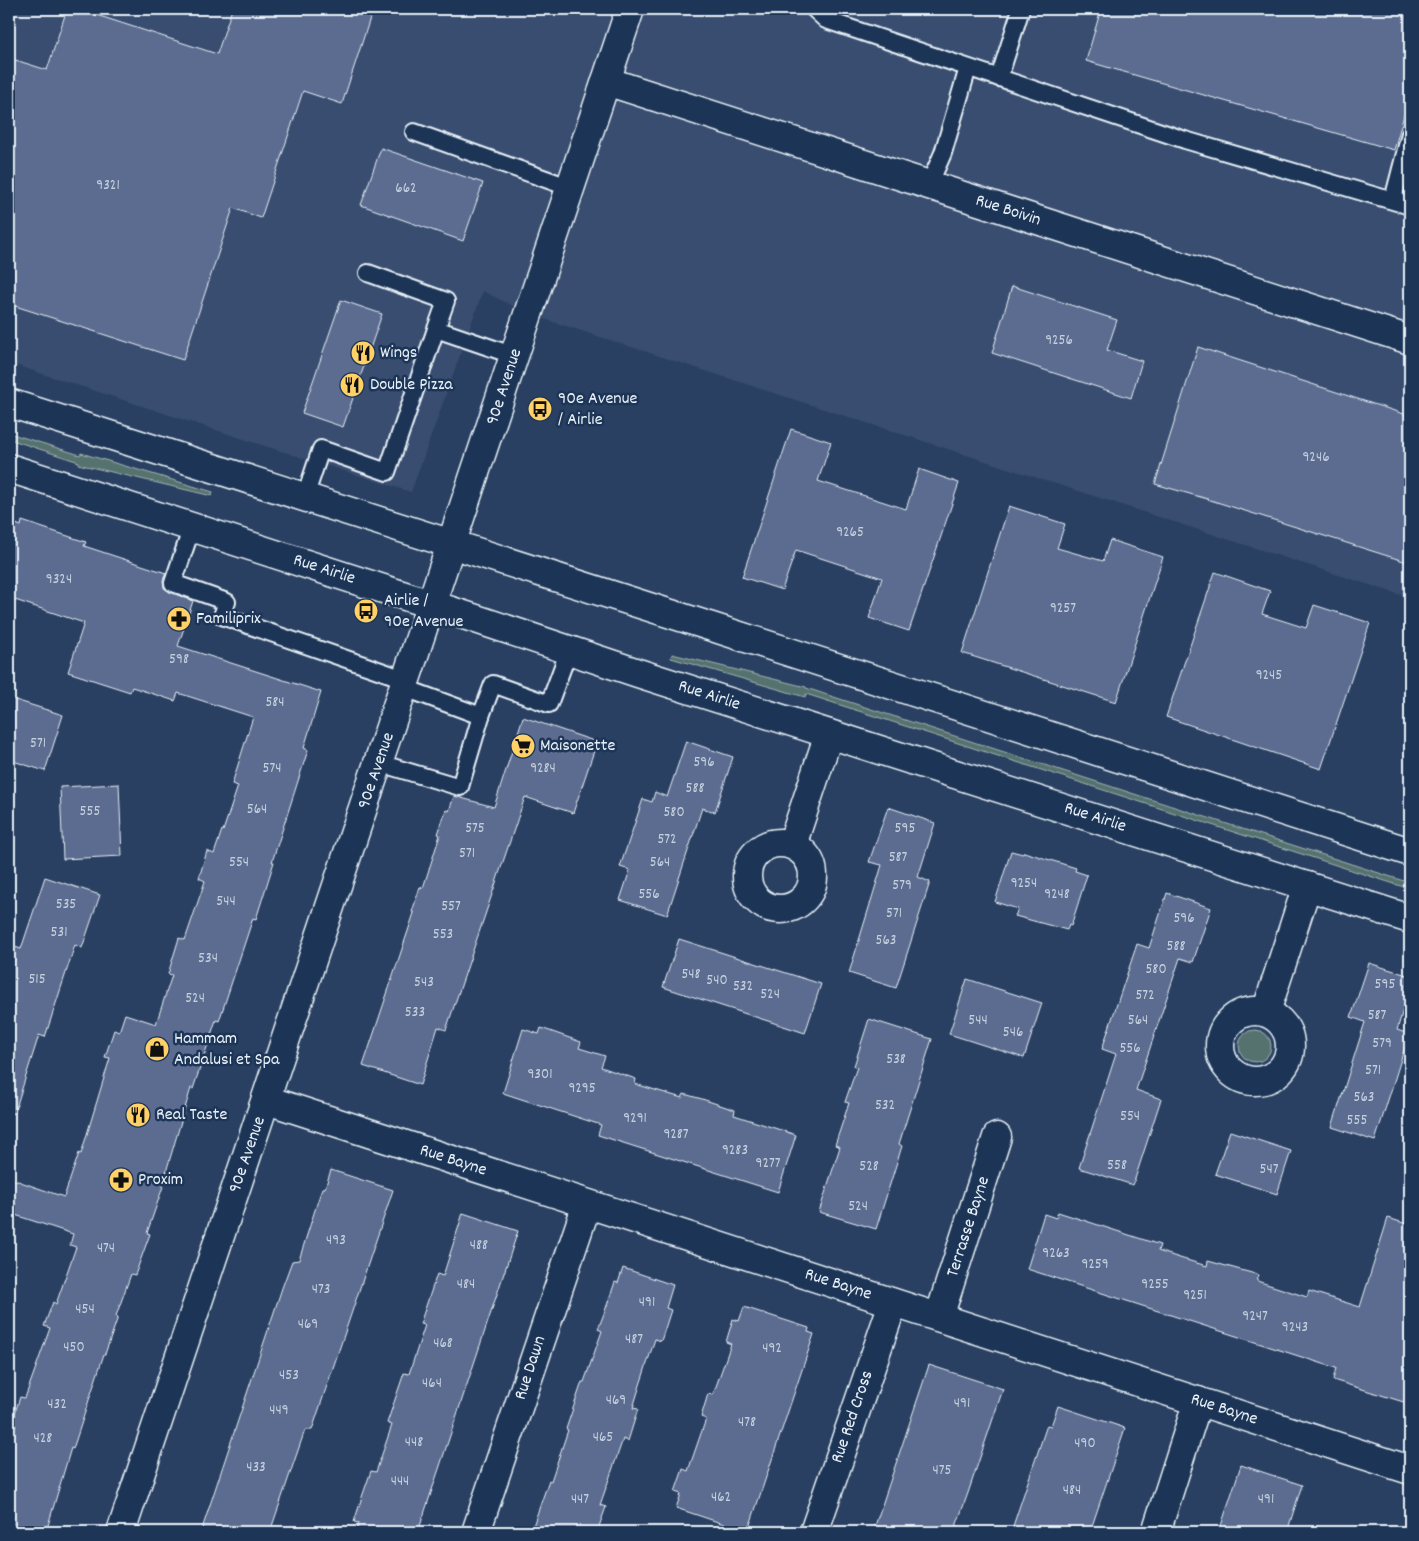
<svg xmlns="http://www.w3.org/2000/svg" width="1419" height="1541" font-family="Dekko,sans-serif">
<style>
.built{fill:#394d70}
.green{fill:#57726e;stroke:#a0b2b3}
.building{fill:#5c6c90;stroke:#e8f1f8}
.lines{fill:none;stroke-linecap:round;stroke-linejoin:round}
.lane-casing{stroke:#e8f1f8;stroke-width:20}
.street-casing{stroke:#e8f1f8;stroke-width:31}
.secondary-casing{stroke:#e8f1f8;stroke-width:31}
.lane{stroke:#1d3557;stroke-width:16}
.street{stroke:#1d3557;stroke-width:28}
.secondary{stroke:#1d3557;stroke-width:28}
.labels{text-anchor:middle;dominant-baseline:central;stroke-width:5;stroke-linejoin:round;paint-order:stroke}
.number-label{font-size:15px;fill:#c5d0de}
.street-label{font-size:18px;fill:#e8f1f8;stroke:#1d3557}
.poi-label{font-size:18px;fill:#e8f1f8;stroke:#1d3557;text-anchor:start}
</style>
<rect width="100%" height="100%" fill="#2a4062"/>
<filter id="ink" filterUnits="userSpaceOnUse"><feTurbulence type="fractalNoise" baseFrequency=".02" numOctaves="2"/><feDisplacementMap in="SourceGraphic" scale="10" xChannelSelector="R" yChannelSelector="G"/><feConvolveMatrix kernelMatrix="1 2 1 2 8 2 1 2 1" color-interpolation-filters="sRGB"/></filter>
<g filter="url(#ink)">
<polygon class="built" points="9,9 1410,9 1410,598 529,314 483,291 411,492 265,446 9,363"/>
<g class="green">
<polygon points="9,433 80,455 81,453 213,492 212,496 78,464 79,462 9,439"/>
<polygon points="672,654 806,687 806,688 1410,883 1410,889 806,694 805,697 671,658"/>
<circle cx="1255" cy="1046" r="16"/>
</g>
<g class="building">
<polygon points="67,9 78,9 217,54 232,9 373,9 342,104 303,91 261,218 233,208 183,360 9,304 9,58 47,70"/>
<polygon points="1101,9 1410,9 1410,94 1394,150 1086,61"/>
<polygon points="381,148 483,183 463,241 361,205"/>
<polygon points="1012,286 1117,320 1107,350 1142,361 1131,398 992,353"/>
<polygon points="341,300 382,314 343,427 302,413"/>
<polygon points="1198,347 1410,416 1410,563 1204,498 1155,484"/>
<polygon points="791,429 831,442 818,481 906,509 919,469 959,483 909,631 869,618 882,578 796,550 782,590 742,577"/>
<polygon points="1009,506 1065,524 1057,548 1103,561 1110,540 1163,557 1116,702 962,653"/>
<polygon points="22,521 86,542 84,546 166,573 163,580 164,588 170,592 193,601 178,646 321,692 304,748 308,750 272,862 274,862 256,919 253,918 219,1021 216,1020 193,1089 191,1088 166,1172 168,1172 147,1233 150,1234 135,1275 131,1274 116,1316 118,1317 105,1354 104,1354 73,1449 71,1448 46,1532 9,1532 9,1448 16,1424 12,1422 20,1397 25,1398 50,1328 44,1326 53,1302 56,1304 76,1247 70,1245 73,1234 9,1213 9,1178 64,1197 79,1153 81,1154 110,1058 105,1057 114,1030 119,1032 125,1014 156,1024 172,975 168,974 179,938 185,940 205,881 199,878 207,851 214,854 222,830 223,831 238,786 232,784 253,717 178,693 175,701 132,687 130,692 68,672 84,623 9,598 9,548 16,524 21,526"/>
<polygon points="1215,572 1270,591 1262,614 1306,628 1314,605 1370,623 1321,769 1166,717"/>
<polygon points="9,698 63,715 45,771 13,761 14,758 9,756"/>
<polygon points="523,717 597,742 573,813 525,797 446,1030 438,1027 420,1085 363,1066 414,913 412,912 420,887 423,888 440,835 438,834 446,810 449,811 454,796 494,807"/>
<polygon points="686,741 733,757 715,812 702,808 667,915 620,900 630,870 620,867 643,799 652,802 655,792 667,797"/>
<polygon points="119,784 122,856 63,859 60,787"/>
<polygon points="888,807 935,823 918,877 930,882 896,988 849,973 882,865 869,862"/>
<polygon points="1011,851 1023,854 1024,852 1076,868 1075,871 1087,875 1071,926 1069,925 1067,930 1015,916 1018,909 995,902"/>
<polygon points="45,877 100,895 82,948 75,945 45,1037 39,1035 14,1114 9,1113 9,945 21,949"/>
<polygon points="1167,893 1211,908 1193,962 1180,958 1136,1090 1161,1099 1133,1185 1079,1168 1116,1054 1102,1049 1137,944 1149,948"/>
<polygon points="679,939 821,984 805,1033 663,987"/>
<polygon points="1369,963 1410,976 1410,987 1397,1030 1409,1034 1375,1141 1332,1127 1365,1022 1351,1017"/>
<polygon points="967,979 1042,1003 1024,1058 949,1034"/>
<polygon points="869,1019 932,1039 899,1144 902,1146 876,1229 819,1212 840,1147 835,1145 849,1103 845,1102 857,1067 854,1066"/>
<polygon points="541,1028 581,1042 579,1048 605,1056 601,1067 636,1079 635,1084 682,1098 684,1094 702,1099 735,1110 734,1115 796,1135 778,1192 598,1135 601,1125 503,1093 523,1029 539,1034"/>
<polygon points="1230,1131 1291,1151 1277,1194 1215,1174"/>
<polygon points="331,1170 393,1190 312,1430 305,1430 270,1532 201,1532 282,1288 292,1261 299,1260 322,1188 325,1188"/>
<polygon points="1058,1212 1160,1245 1158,1251 1183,1259 1207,1266 1208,1261 1259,1275 1257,1281 1307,1297 1309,1291 1360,1307 1388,1218 1410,1225 1410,1404 1333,1380 1336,1368 1027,1269 1044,1214 1056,1218"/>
<polygon points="463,1213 518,1231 418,1532 356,1532 359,1523 354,1522 362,1497 371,1471 376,1472 392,1425 387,1423 404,1373 409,1374 425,1325 420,1324 425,1309 437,1274 443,1276"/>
<polygon points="623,1268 673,1285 666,1308 671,1310 661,1341 655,1339 640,1385 633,1408 638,1409 628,1441 623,1439 600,1505 606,1507 597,1532 534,1532 536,1527 533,1526 549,1480 551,1481 568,1430 566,1429 582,1382 584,1382 602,1331 598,1329 605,1311 615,1282 618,1283"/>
<polygon points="744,1307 809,1328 808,1332 814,1334 749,1528 743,1526 742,1530 676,1508 681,1494 675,1492 683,1469 688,1471 706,1419 701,1417 708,1394 713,1395 731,1344 726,1342 733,1319 739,1321"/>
<polygon points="929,1365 1003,1389 968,1493 954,1532 873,1532"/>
<polygon points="1058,1406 1125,1428 1090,1532 1011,1532 1047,1425 1051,1426"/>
<polygon points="1241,1465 1302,1485 1287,1532 1219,1532"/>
</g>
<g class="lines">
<defs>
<g id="lane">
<polyline points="814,9 826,20 1185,140 1410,206"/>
<polyline points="999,78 1021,9"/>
<polyline points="414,132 571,188"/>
<polyline points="929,185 943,153 968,68"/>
<polyline points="1393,200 1410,134"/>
<polyline points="368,273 446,301 436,329 515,356"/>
<polyline points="305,497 321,449 387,472 436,329"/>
<polyline points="192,527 173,583 227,602 222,616 407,680"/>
<polyline points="405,688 481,716 493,684 549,704 569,650"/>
<polyline points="379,763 460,787 481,716"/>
</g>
<g id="street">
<polyline points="606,81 1410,340"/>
<circle cx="780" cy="876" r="33"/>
<polyline points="792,845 829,734"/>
<circle cx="1255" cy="1046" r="35"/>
<polyline points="1266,1012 1307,886"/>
<polyline points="267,1100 1410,1470"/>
<polyline points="939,1317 997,1137"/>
<polyline points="476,1532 587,1204"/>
<polyline points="814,1532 893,1303"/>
<polyline points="1156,1532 1198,1401"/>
</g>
<g id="secondary">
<polyline points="9,403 712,627 1410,852"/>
<polyline points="9,468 473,618 638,673 1410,919"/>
<polyline points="121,1532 630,9"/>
</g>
</defs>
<use href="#lane" class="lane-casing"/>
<use href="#street" class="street-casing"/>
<use href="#secondary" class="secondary-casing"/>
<use href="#lane" class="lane"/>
<use href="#street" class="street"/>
<use href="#secondary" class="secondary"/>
</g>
</g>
<defs>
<symbol id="restaurant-disc" viewBox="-11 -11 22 22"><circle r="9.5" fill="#ffd166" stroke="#1d3557"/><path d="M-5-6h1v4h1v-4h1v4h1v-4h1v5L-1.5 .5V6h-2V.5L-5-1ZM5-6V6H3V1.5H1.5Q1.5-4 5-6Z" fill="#111"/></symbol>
<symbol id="bus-disc" viewBox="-11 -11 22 22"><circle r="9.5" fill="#ffd166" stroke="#1d3557"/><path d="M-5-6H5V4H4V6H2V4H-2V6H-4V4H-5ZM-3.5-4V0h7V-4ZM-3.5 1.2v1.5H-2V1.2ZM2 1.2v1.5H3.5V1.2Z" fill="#111"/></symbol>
<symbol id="pharmacy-disc" viewBox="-11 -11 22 22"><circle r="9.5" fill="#ffd166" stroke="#1d3557"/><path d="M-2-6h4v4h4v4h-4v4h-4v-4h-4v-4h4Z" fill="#111"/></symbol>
<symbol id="supermarket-disc" viewBox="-11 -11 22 22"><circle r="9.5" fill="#ffd166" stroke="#1d3557"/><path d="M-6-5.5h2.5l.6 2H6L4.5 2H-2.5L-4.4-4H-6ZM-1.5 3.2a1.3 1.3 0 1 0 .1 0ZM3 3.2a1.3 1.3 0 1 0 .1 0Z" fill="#111"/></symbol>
<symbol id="shop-disc" viewBox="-11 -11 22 22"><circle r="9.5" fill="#ffd166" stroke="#1d3557"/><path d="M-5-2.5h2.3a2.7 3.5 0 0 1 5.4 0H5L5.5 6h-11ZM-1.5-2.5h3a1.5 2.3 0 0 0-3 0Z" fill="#111"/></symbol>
</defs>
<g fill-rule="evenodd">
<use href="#restaurant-disc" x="349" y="339" width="28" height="28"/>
<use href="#restaurant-disc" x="338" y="371" width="28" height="28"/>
<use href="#bus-disc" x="526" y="395" width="28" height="28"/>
<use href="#bus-disc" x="352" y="597" width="28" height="28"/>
<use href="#pharmacy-disc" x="165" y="605" width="28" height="28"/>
<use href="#supermarket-disc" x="509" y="732" width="28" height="28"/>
<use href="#shop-disc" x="143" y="1035" width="28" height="28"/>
<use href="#restaurant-disc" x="124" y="1101" width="28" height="28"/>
<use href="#pharmacy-disc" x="107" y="1166" width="28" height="28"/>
</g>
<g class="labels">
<g class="number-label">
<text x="108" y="186">9321</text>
<text x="406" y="189">662</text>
<text x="1059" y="341">9256</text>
<text x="1316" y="458">9246</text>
<text x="850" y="533">9265</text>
<text x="59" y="580">9324</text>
<text x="1063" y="609">9257</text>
<text x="179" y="660">598</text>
<text x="1269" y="676">9245</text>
<text x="275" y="703">584</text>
<text x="38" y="744">571</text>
<text x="704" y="763">596</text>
<text x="272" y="769">574</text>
<text x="543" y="769">9284</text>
<text x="695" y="789">588</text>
<text x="257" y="810">564</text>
<text x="90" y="812">555</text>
<text x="674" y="813">580</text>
<text x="475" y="829">575</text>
<text x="905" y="829">595</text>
<text x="667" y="840">572</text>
<text x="467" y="854">571</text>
<text x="898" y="858">587</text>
<text x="239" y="863">554</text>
<text x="660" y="863">564</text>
<text x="1024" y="884">9254</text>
<text x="902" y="886">579</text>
<text x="649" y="895">556</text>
<text x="1057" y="895">9248</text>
<text x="226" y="902">544</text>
<text x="66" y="905">535</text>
<text x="451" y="907">557</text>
<text x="894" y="914">571</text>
<text x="1184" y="919">596</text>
<text x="59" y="933">531</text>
<text x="443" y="935">553</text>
<text x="886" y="941">563</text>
<text x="1176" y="947">588</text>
<text x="208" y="959">534</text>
<text x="1156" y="970">580</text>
<text x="691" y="975">548</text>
<text x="37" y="980">515</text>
<text x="717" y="981">540</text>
<text x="424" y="983">543</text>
<text x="1385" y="985">595</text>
<text x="743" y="987">532</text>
<text x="770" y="995">524</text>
<text x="1145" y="996">572</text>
<text x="195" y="999">524</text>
<text x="415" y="1013">533</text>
<text x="1377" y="1016">587</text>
<text x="978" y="1021">544</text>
<text x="1138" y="1021">564</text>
<text x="1013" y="1033">546</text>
<text x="1382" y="1044">579</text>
<text x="1130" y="1049">556</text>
<text x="896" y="1060">538</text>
<text x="1373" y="1071">571</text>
<text x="540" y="1075">9301</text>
<text x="582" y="1089">9295</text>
<text x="1364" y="1098">563</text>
<text x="885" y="1106">532</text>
<text x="1130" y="1117">554</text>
<text x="635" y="1119">9291</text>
<text x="1357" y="1121">555</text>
<text x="676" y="1135">9287</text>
<text x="735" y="1151">9283</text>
<text x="768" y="1164">9277</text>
<text x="1117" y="1166">558</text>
<text x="869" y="1167">528</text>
<text x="1269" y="1170">547</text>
<text x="858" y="1207">524</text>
<text x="336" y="1241">493</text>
<text x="479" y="1246">488</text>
<text x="106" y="1249">474</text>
<text x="1056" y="1254">9263</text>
<text x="1095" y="1265">9259</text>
<text x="466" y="1285">484</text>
<text x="1155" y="1285">9255</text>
<text x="321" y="1290">473</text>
<text x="1195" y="1296">9251</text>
<text x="647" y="1303">491</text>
<text x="85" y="1310">454</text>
<text x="1255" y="1317">9247</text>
<text x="308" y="1325">469</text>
<text x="1295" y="1328">9243</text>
<text x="634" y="1340">487</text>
<text x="443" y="1344">468</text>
<text x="74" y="1348">450</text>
<text x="772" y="1349">492</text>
<text x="289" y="1376">453</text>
<text x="432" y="1384">464</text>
<text x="616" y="1401">469</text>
<text x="962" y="1404">491</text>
<text x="57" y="1405">432</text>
<text x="279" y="1411">449</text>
<text x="747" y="1423">478</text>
<text x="603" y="1438">465</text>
<text x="43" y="1439">428</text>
<text x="414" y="1443">448</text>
<text x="1085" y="1444">490</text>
<text x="256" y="1468">433</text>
<text x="942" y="1471">475</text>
<text x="400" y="1482">444</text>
<text x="1072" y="1491">484</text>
<text x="721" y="1498">462</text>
<text x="580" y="1500">447</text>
<text x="1266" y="1500">491</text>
</g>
<g class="street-label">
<text transform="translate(1008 211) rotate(18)">Rue Boivin</text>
<text transform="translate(505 387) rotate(-72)">90e Avenue</text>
<text transform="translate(324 570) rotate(18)">Rue Airlie</text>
<text transform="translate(709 696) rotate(18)">Rue Airlie</text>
<text transform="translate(377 771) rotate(-71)">90e Avenue</text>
<text transform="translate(1095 818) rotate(18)">Rue Airlie</text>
<text transform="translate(248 1155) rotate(-71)">90e Avenue</text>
<text transform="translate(453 1161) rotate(18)">Rue Bayne</text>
<text transform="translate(969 1227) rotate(-72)">Terrasse Bayne</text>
<text transform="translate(838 1285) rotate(18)">Rue Bayne</text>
<text transform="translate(531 1368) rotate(-72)">Rue Dawn</text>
<text transform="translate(1224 1410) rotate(18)">Rue Bayne</text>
<text transform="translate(853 1417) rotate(-71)">Rue Red Cross</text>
</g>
<g class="poi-label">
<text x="380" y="353">Wings</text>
<text x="370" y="385">Double Pizza</text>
<text x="558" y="399">90e Avenue<tspan x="558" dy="21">/ Airlie</tspan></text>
<text x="384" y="601">Airlie /<tspan x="384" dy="21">90e Avenue</tspan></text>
<text x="196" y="619">Familiprix</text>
<text x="540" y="746">Maisonette</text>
<text x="174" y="1039">Hammam<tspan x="174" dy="21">Andalusi et Spa</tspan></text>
<text x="156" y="1115">Real Taste</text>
<text x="138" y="1180">Proxim</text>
</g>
</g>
<rect width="1419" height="1541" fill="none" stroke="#1d3557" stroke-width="30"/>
<rect x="15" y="15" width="1389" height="1511" fill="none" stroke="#e8f1f8" stroke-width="2" filter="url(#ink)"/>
</svg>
